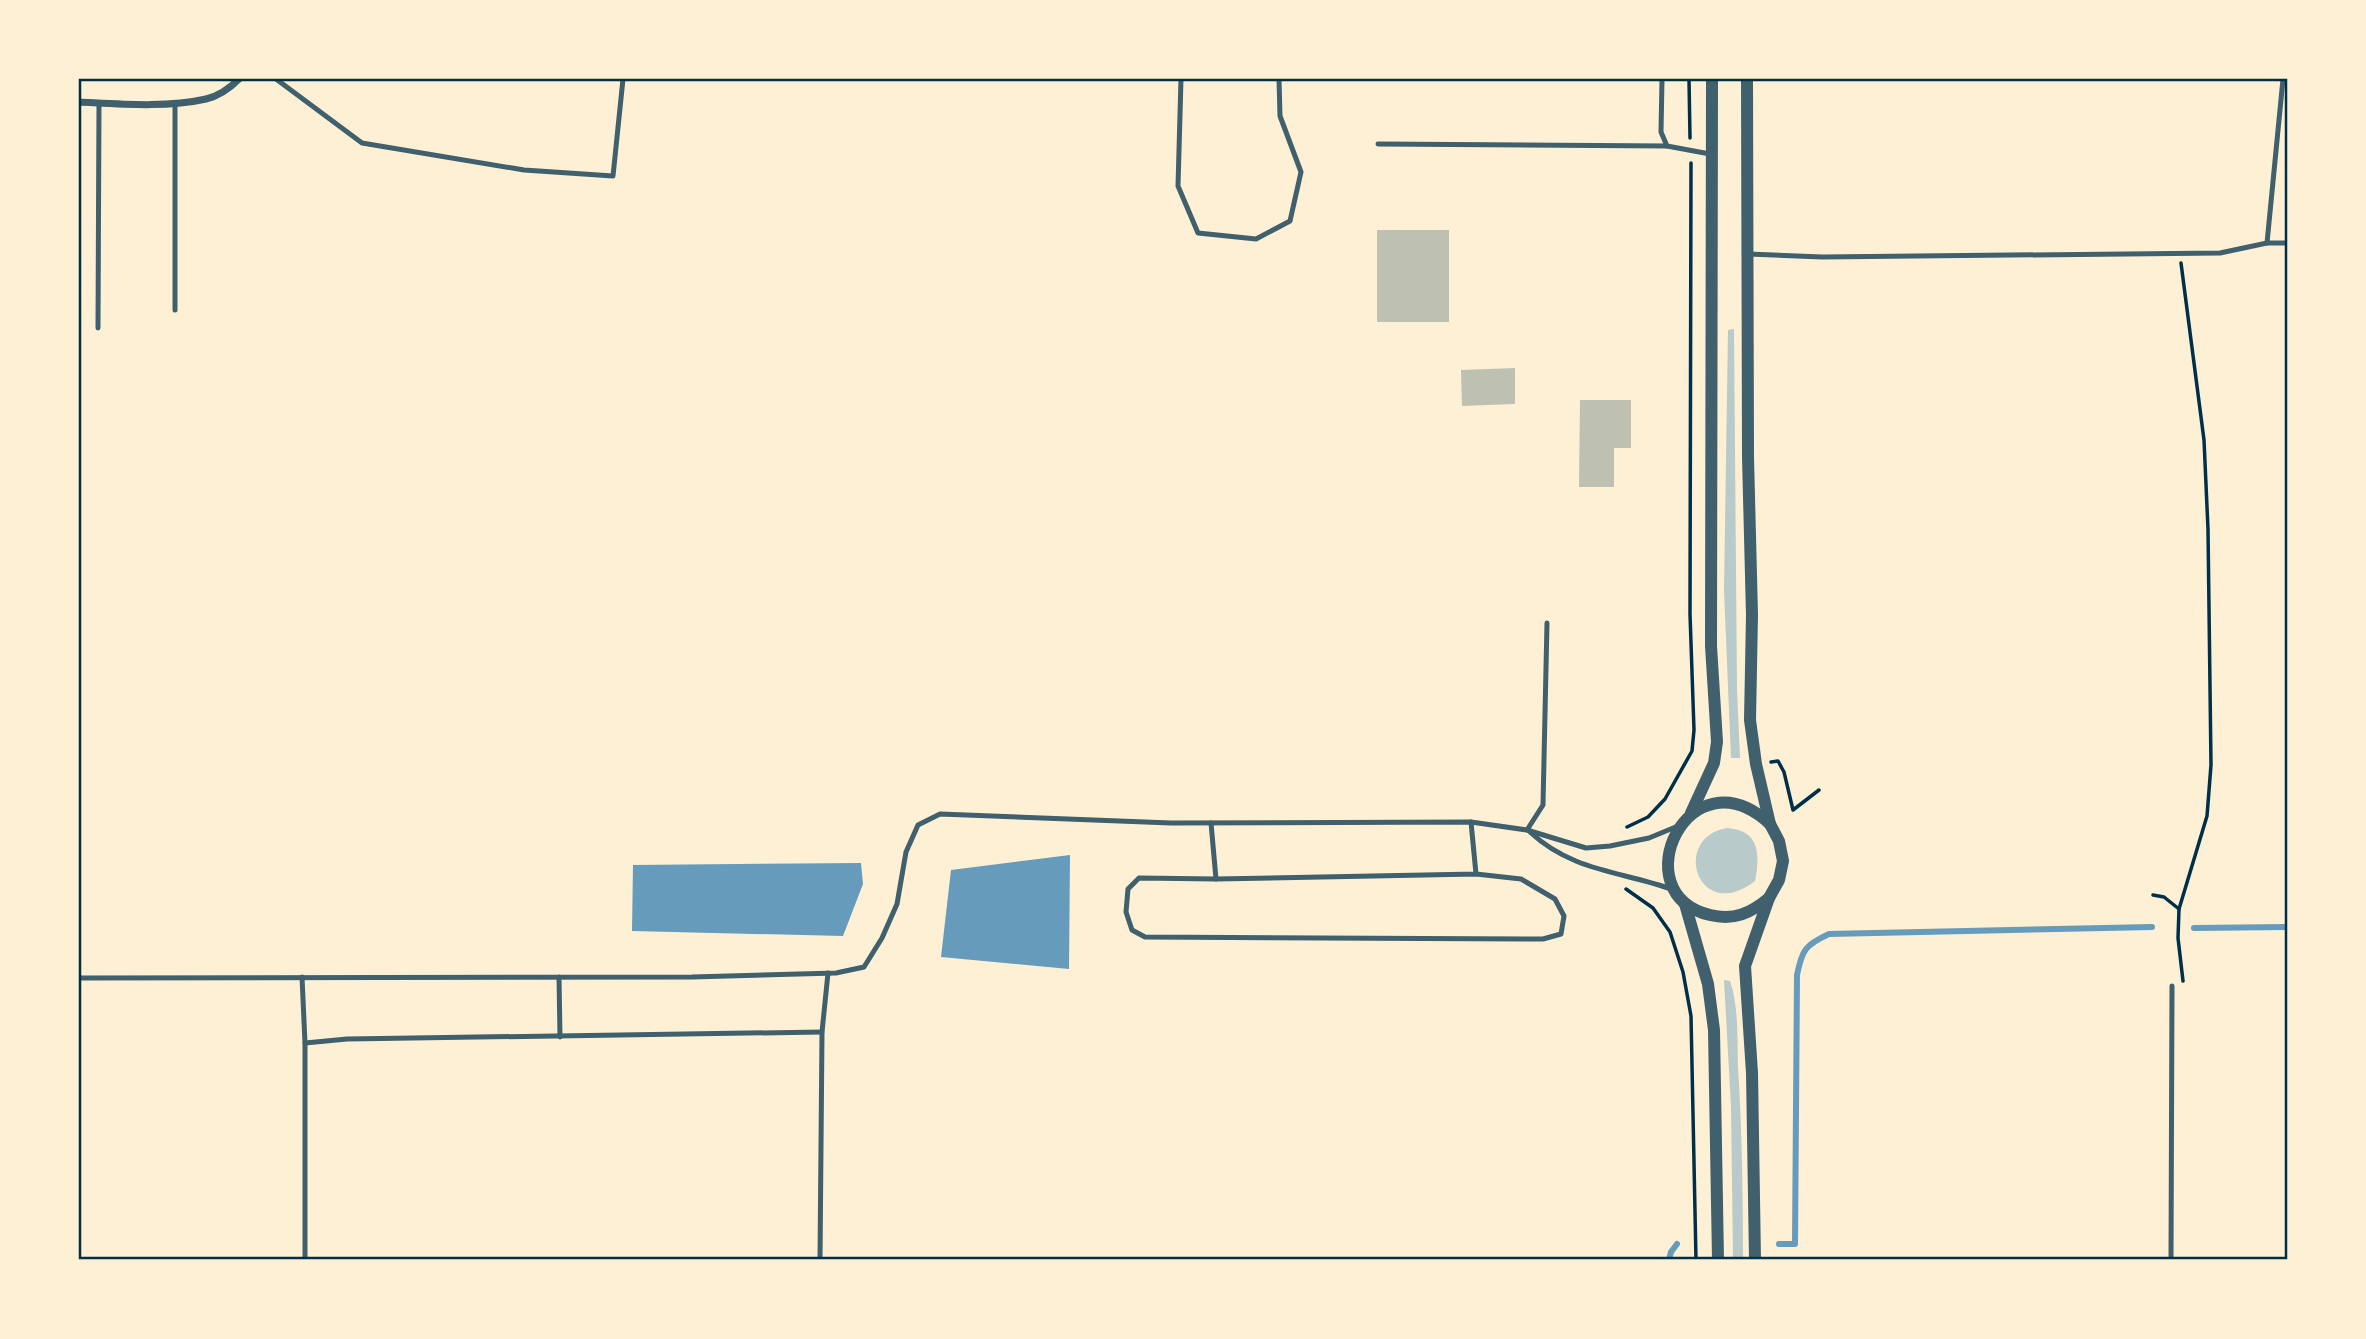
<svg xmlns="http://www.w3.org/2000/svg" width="2366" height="1339" font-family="Figtree,sans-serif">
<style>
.green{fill:#b9caca}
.water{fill:#669bbc}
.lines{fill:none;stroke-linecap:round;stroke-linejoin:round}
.stream{stroke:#669bbc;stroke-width:6}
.building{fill:#bec0b2}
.path{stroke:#003049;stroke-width:3.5}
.service{stroke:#3f606c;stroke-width:5}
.minor{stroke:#3f606c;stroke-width:7}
.tertiary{stroke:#3f606c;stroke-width:12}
.neatline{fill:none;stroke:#003049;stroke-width:2.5}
</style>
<rect width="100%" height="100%" fill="#fdf0d5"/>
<g class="green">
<polygon points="1734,329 1737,690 1740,758 1731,758 1724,591 1728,330"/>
<path d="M 1727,828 C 1760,830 1760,855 1755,881 C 1698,925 1670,838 1727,828 Z"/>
<path d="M 1724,980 L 1730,981 C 1739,1007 1737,1039 1738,1066 C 1742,1131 1743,1195 1743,1260 L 1733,1260 L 1731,1107 Z"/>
</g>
<g class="water">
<polygon points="1070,855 1069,969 941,957 951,870"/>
<polygon points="861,863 863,884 843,936 632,931 633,865"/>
</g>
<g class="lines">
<g class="stream">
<polyline points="2194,928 2287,927"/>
<path d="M 1779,1244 L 1795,1244 L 1797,975 C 1802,950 1805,945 1829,934 L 2152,927"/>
<polyline points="1669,1260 1671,1252 1677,1244"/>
</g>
</g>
<g class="building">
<rect x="1377" y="230" width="72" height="92"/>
<polygon points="1515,368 1515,404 1462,406 1461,370"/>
<polygon points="1580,400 1631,400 1631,448 1614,448 1614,487 1579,487"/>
</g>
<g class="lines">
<g class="path">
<polyline points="1689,79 1690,138"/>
<polyline points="2181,263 2204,440 2208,529 2211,765 2207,816 2179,909 2178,938 2183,981"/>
<polyline points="1771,762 1778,761 1784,772 1793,810 1819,790"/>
<polyline points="1627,827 1648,817 1665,799 1692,751 1694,730 1690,614 1691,163"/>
<polyline points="1626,889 1653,908 1670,932 1683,972 1691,1016 1696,1260"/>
<polyline points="2153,895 2164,897 2179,909"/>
</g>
<g class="service">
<polyline points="276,79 362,143 524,170 613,176 623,79"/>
<polyline points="1181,79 1178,186 1198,233 1256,239 1290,221 1301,172 1280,116 1279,79"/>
<polyline points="1662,79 1661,132 1667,146 1710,154"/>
<polyline points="1378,144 1667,146"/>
<polyline points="2267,243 2287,243"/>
<polyline points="1748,254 1822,257 2220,253 2267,243 2283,79"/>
<polyline points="175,310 175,103"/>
<polyline points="98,328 99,103"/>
<polyline points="1471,822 1476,874 1521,879 1555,899 1564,916 1561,934 1543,939 1145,937 1132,930 1126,912 1128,889 1139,878 1216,879 1476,874"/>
<polyline points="1211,823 1216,879"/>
<polyline points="1527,830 1543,805 1547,623"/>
<path d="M 1530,832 C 1573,872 1622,871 1674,890"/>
<polyline points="302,977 305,1043 305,1260"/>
<polyline points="559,977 560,1037"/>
<polyline points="79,978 692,977 836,973 864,967 882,938 897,904 906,852 918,825 940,814 1171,823 1471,822 1527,830 1586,848 1610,846 1649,838 1678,826"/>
<polyline points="305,1043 347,1039 822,1032"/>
<polyline points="820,1260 822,1032 828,973"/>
<polyline points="2171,1260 2172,986"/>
</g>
<path class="minor" d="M 79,102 C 120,104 166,108 206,99 C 219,96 230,88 239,79"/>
<g class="tertiary">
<polyline points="1747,79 1748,457 1752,615 1750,720 1756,764 1770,824 1779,841 1783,861 1779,880 1769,898 1745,966 1752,1073 1755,1260"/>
<polyline points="1691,813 1714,763 1717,742 1711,646 1712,79"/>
<path d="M 1769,898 C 1751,913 1734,921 1710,915 C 1621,894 1689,749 1770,824"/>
<polyline points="1685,904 1708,984 1714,1030 1718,1260"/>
</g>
</g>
<rect width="2366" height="1339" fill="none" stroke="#fdf0d5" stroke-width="161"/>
<rect x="80" y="80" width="2206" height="1178" class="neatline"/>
</svg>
